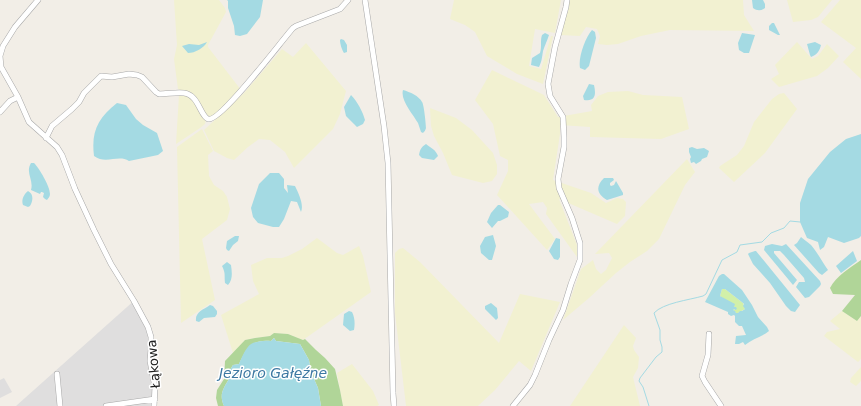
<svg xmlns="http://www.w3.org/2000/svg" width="861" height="406" font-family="'DejaVu Sans',sans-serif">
  <rect width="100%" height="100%" fill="#f2eee7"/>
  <path fill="#dfdede" d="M136,299L150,324L154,336L153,363L158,386L157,406H16Z
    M4,378L12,392L0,398V380Z"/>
  <path fill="#f2f1d1" d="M174,0H219L225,8L226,12L208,45V47L241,90L211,118L207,116L194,95L178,89L174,59L177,45Z
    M454,0H561L555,33L535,29L529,66L541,69L551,36H553L543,84L517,74L487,56L475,32L465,25L450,19Z
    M570,0H743L744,15L754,31L670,30L641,36L618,44L607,45L598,44L600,36L597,29L586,27L580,36L560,35Z
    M787,0H832L818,17L811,20L793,22Z
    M840,0H861V79L843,62L856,48L821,22Z
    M797,42L812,59L818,56L827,44L839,56L828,68L817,76L779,87L771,79L779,74L775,65Z
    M306,43L346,91L340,114L333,129L294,168L285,152L270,140L259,139L248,147L234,160L227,158L214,151L204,130L244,93L282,49L293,57Z
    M492,70L544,95L558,117L592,111L591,105L598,96L608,92L628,91L643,95L682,97L689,129L661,139L590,137V127L560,125V134L553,180L591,193L606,203L617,198L623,199L626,202L625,216L617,224L559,199L577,245V257L546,214L547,208L543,202L529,204L555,239L547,250L497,195L508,171V160L500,156L493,124L475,100Z
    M784,93L797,109L765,153L734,182L719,168L720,166L737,155L744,146L754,122L772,99L779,94Z
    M184,94L192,98L206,120L205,124L200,128L176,144L179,95Z
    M430,108L456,118L472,130L493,153L497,165V174L492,181L483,183L452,175L443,153L434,136L431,126Z
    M202,129L213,151L208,155L209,176L214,185L223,191L227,197L230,209L227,220L202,239L215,300L181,323L177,147Z
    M687,159L695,172L685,185L659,239L647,251L630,262L616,273L589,298L563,320L581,269L593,260L596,269L601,274L606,270L612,258L609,253L595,254Z
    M317,238L337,253L343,255L359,246L363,256L371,292L303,340L288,334L274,333L270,336L254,338L245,340L233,353L221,315L259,294L253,281L251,265L267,258H282L288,256L302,249Z
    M403,248L420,262L499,343L520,294L560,302L531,371L519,361L495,390L478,406H406L395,313V253L399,249Z
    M842,311L857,321L861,316V359L858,362L824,336L827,332L840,329L830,321Z
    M624,325L636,338L633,346L634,350L639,357L638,368L633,377L640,406H570Z
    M352,364L373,391L379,405L377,406H343L337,373Z
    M861,367V381L856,386L850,382L851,378Z"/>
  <path fill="#d2f0a9" d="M722,289H725L743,303L745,309L738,313H736L733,310V309L735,310L734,307V306L720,296Z"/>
  <path fill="#b0d598" d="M861,260V316L857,321L842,311L855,295L833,294L830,288C836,276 850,268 861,260Z
    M274,333L288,334L303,340L305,339L316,350L325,358L335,369L340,390L343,406H321L318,388L311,372L309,360L300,344L276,341L274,338L271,341C251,339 247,348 239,364L233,365C230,370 227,373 229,379C223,389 219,395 224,406H218L216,398L217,390L224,379L225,361L245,340L255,338L270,336Z"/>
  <path fill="#a4dae3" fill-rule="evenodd" d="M227,0H263L260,17L247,34L240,36L235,35L234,26L228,8V1Z
    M752,0H763L765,4V8C761,11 757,11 753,8Z
    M772,23H774L780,35H778L769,30V26Z
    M592,30L595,32L596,38L589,66L585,70L580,68C578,58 585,38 592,30Z
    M545,33L549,35C547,41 545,45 543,51C542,57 542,61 539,67L531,65L532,58L540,53C542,46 540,41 542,35Z
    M742,33L755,35L749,53H744L739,50L738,43Z
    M341,39L344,40L347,45V52L344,53C342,50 340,44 340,40Z
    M207,42C204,48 195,53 188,53L182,46L189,44L199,45Z
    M815,42L821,45C820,50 817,55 811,57L810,55L807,44Z
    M589,84L594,85C596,94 596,102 584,100L583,96Z
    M403,90C410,92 419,96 422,102C424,104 426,125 426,128C425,131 425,131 423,133L421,132C420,129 419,126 418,123C413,114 400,100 403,90Z
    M351,95C357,101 363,112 365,120L363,124L357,127L346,116L344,107Z
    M117,103L126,105L136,119L143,125L157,133L163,151L158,155L129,161C118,154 106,165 94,156C91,131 98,118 117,103Z
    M861,134V236L859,238L844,243L828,237L824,247L820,250L818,242L807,238L800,222V203L808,179L830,152L846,139Z
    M426,144C431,148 436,150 438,156L434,160L422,158L419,155C420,150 421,147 426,144Z
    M692,147L697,149L704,148L709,151L707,157L702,159L701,161L696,164L694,162L691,163L690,159L691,157L689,152V148Z
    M31,163H34C39,168 50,186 50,194C50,197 48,198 47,200L45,199L43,197L44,193L42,192H41L40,194L31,190C34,180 25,173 31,163Z
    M270,173H279L284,179V188L288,193L287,185L295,186C299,194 304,205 301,212L297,202L291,201L284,219L279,227H273L258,223L253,217L251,208L259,184Z
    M604,178H613L614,180L610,183V185L611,186L614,185L616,181L623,193V195L607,200C597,194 595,187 604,178Z
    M28,191C34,194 33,201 30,206L28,207L23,205C21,200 24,194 28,191Z
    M498,205H500L509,212L508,217L500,221H498L492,228L487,222L491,213Z
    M493,235L496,246L492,260H489L481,253L480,246L485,237Z
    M235,236H239L238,241L233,245L229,251L227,250L226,248L227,241Z
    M801,237C804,240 808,242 811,245C818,253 822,262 828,270L822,275L819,273L794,245L797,243Z
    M556,238L560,239V257L558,260L554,259L549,251Z
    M772,244L782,246L786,244L820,281L821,284L820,286L809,297L805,298L796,287L799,282H805L804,278L784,255L780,251H774V253L797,280L793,285L764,250L765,246Z
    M755,251H756L800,305L795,312L791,311L786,306L770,283L753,264L748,254L749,253Z
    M853,251L857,261L841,273L836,266Z
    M227,262L231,265C232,272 233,280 228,285L225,283C224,275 226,274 222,266Z
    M722,274H724L742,290L752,305L758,317L767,327L769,331C762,337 752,339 745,345L743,342L739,344H735L736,336L746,335L742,326H739L735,322V316L734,315L731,316L728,314V312L705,302L719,276ZM722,289H725L743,303L744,304L743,306L745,309L742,311H740L738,313H736L735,311L733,310L734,309L735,310L737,309L736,307H734L735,304L720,296Z
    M491,303L497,308L498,318L496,320L485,309V306Z
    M210,305L213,306L217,311V314L215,317L204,318L199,322L196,321C195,312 203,310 210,305Z
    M349,311L352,312C355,318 355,324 354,330L350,331L343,325L344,314Z
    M274,338L276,341L300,344L309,360L311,372L318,388L321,406H224C219,395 223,389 229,379C227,373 230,370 233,365L239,364C241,359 246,347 251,344C257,341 265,340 271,341Z"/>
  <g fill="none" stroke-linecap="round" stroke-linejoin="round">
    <path stroke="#a4dae3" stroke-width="1" d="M649,406L643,387L639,381L640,378L656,357L662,352V347L660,340V330L654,313C663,303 689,300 703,296L706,294L722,260L737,252L740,245L762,242L771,233L784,228L790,221L800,222"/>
    <g stroke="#a8a8a8" stroke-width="6">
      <path id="minor" d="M38,0L15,27L3,46L0,56L1,67L18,97L29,122L57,147L62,155L75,189L94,230L111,264L134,301L148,327L151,337V349L150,361L155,387L154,406
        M365,0L384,126L388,163L393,393L394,406
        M0,112L10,101L18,97
        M46,138L52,126L72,109L79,102L84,93L101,76L112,77L129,74L137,75L142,77L156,92L159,94C167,94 177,92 184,93C199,95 200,116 208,119C220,123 282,40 293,28L296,26L340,9L348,0
        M709,334L708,355L702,376L705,382L721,406
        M57,374L60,406
        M106,406L155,399
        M513,406L530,385L535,375L549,340L563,310L571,284L580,260V243L572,218L559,188L558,179L564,147V137L563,117L550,96L548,84L555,47L566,7L567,0"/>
    </g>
    <use href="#minor" stroke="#fff" stroke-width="5"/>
  </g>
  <g text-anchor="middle" stroke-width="3" stroke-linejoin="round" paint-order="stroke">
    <g font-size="13" fill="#212121" stroke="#fff">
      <text transform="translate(153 364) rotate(-95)" y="5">Łąkowa</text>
    </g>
    <g font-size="14" font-style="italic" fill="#3c78a2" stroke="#fff">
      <text x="273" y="378">Jezioro Gałęźne</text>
    </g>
  </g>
</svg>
